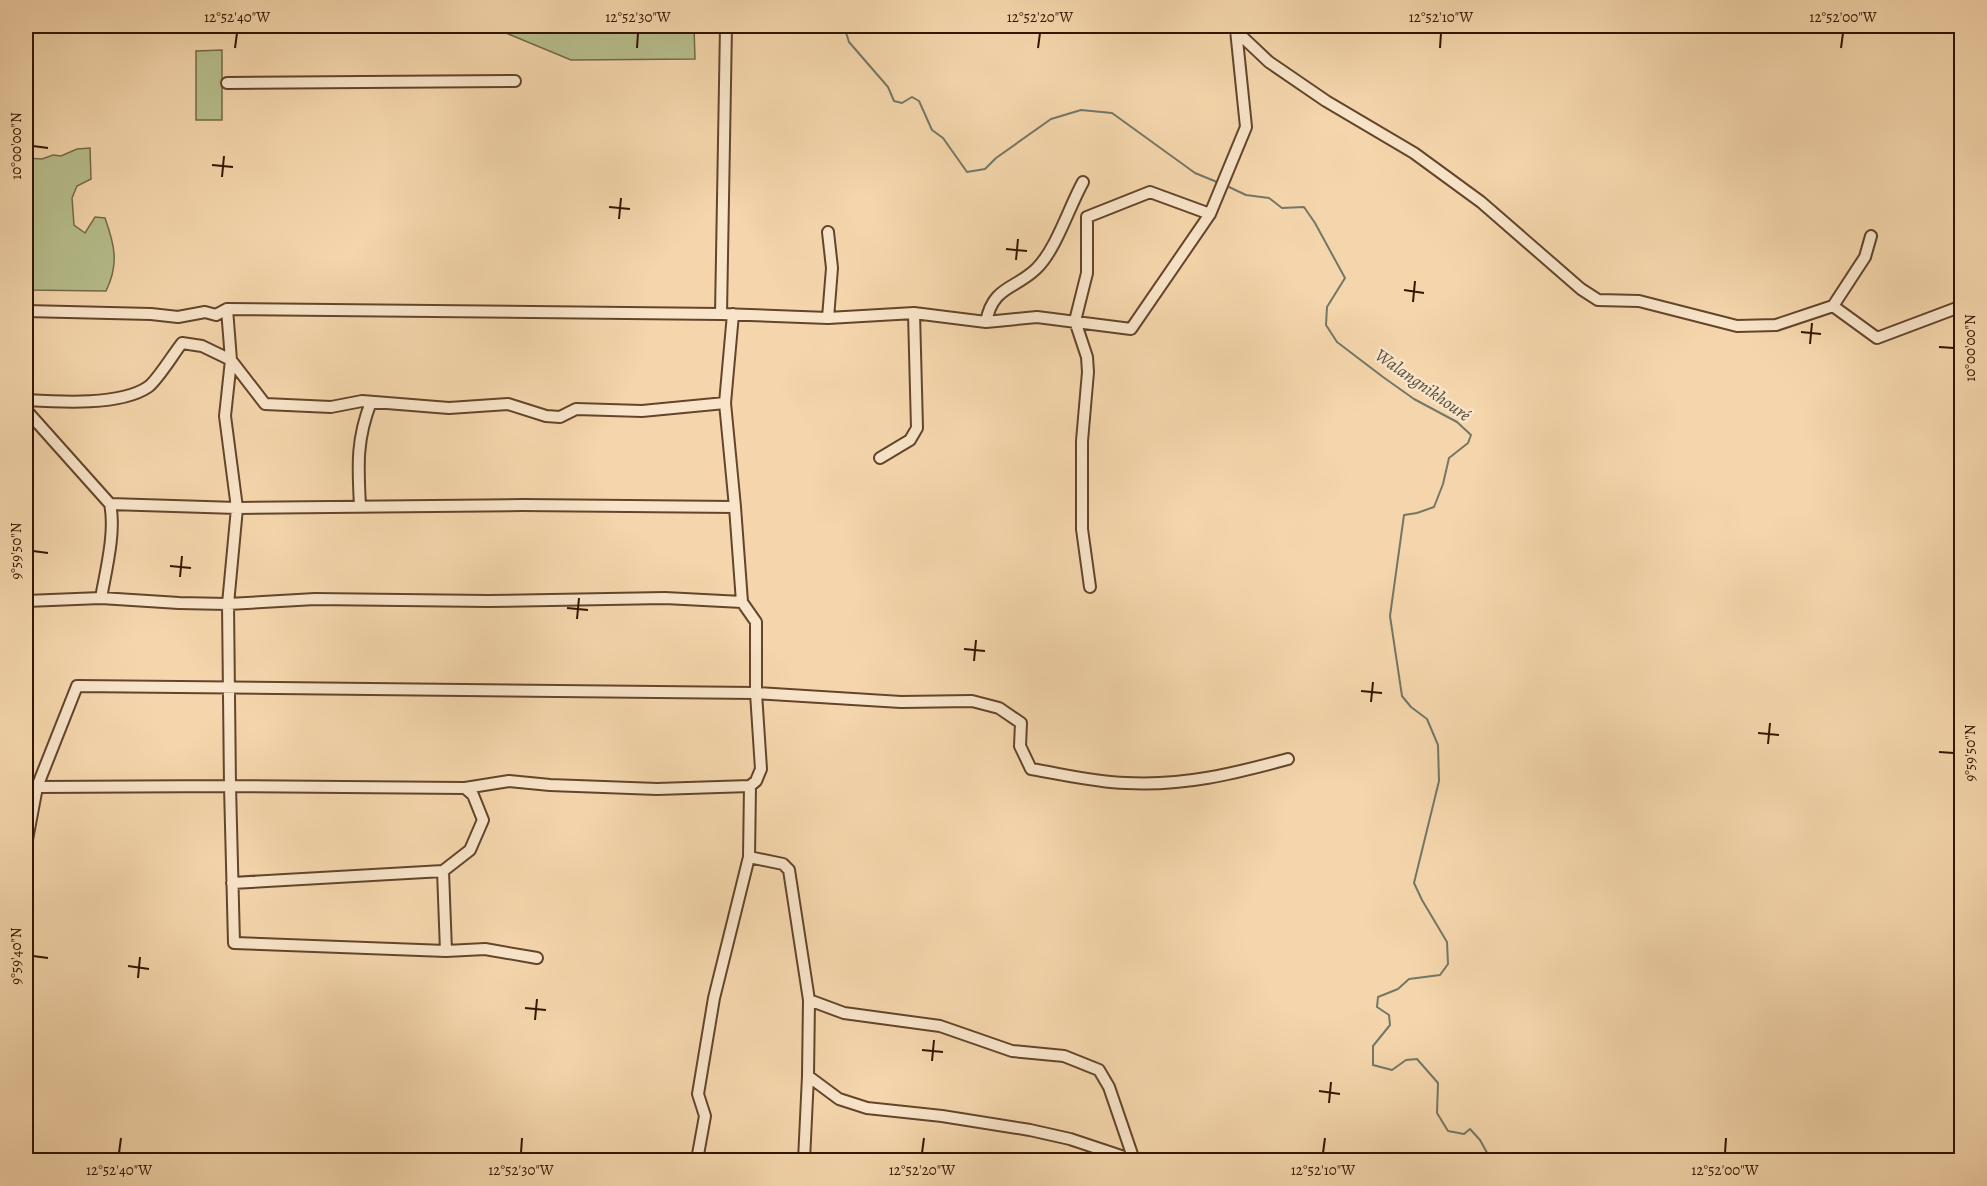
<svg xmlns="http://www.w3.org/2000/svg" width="1987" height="1186" font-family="Alegreya,serif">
  <rect width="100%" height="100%" fill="#f5d6ac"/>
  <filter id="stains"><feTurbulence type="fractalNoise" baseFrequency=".00333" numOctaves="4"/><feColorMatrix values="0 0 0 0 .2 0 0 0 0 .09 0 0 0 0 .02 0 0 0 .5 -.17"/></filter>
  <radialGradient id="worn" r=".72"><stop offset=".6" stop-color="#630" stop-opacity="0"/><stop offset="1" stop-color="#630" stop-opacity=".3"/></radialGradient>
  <path fill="#b7be8d" stroke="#746a46" stroke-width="1.5" d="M489,26H694L695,59L571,60Z
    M222,50V120H196V51Z
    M90,148L91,179L77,186L72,198L74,225L85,233L95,217L105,218C115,246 119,264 106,291L26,290V158L42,159L53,155L61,156L77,149Z"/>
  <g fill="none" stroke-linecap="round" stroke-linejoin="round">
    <path stroke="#727767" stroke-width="2" d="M844,26L849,42L888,87L894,101L902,103L912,97L919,101L932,130L943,138L967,172L985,169L996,158L1051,119L1081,110L1112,113L1195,173L1217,182
      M1229,187L1246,195L1269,198L1282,208L1304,207L1315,223L1345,278L1327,307L1326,325L1337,342L1383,377L1414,399L1457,422L1471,435L1468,443L1449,458L1443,484L1434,507L1417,513L1404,515L1390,616L1402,696L1411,707L1427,719L1438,745L1439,781L1414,883L1422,900L1447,942L1448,964L1440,975L1409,979L1398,989L1378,997L1377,1007L1389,1015L1390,1025L1373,1046V1065L1392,1070L1406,1060L1417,1059L1438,1083L1437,1113L1448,1131L1464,1134L1470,1129L1480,1140L1491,1160"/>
    <g stroke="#63452b" stroke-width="14">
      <path id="minor" d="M1233,28L1269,62L1326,101L1414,153L1481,202L1581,289L1598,300L1639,301L1737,326L1776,325L1833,306L1877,338L1962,306
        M227,83L515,81
        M828,232L832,268L828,318
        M1833,306L1865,257L1871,236
        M227,309L721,314L828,318L914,313L986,322L1037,317L1131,329L1210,214L1246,127L1236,30
        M26,311L151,314L178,317L205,312L216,315L227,309L231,360L225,416L237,508L110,504
        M721,314L726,26
        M733,314L725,403L735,507L742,602
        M986,322C993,286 1014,290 1036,269C1056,250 1069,207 1083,182
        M26,400C59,402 120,406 148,387C157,381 174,353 182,343L202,346L231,360L265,404L331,407L362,401L449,408L508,404L546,416L560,417L576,409L642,411L725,403
        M26,410L110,504C116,531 106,570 101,598
        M880,458L910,440L917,428L914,313
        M360,506C358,467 356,440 371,402
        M735,507L522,505L237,508L228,604L230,786L465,788L509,781L550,785L657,789L750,786
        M1090,587L1082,529V441L1088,372L1087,357L1075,321L1087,273V217L1150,192L1210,214
        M26,601L101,598L179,603L228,604L315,599L488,601L665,598L742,602L756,622V693L761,769L756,781L750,786L749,857L783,864L789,870L809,1000L808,1076L804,1160
        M26,787H37L77,686L756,693L901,702L972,701L999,708L1021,723L1020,746L1031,769C1062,774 1094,782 1126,783C1185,786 1232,774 1288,759
        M26,845L37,787L230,786L234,943L446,951L443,871L470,850L483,820L473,795L465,788
        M232,883L443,871
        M446,951L485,949L537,958
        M809,1000L844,1013L940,1026L1012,1051L1064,1056L1099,1070L1109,1087L1134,1160
        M808,1076L839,1099L867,1108L942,1116L1030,1130L1070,1139L1133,1160
        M697,1160L705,1116L698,1094L714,998L749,857"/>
    </g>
    <use href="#minor" stroke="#f8e4c9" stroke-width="10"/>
  </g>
  <path fill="none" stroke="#321500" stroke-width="2" d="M235,48L237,33M637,48L638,33M1038,48L1040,33M1440,48L1441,33M1841,48L1843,33M33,146L48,148M212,165L233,167M222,177L224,156M609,207L630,209M619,219L621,198M1006,249L1027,251M1016,260L1018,239M1404,290L1424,293M1413,302L1415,281M1801,332L1821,334M1810,344L1812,323M1939,347L1954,348M33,551L48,553M170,566L191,568M180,577L182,556M567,608L588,610M577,619L579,598M964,649L985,651M974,661L976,640M1361,691L1382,693M1371,702L1373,682M1758,733L1779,735M1768,744L1770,723M1939,752L1954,753M33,956L48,958M128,966L149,969M138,978L140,957M525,1008L546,1010M535,1020L537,999M922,1050L943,1052M932,1061L934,1040M1319,1091L1340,1094M1329,1103L1331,1082M119,1153L121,1138M521,1153L522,1138M922,1153L924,1138M1323,1153L1325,1138M1725,1153L1726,1138"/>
  <g text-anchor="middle" stroke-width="5" stroke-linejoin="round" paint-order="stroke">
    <g font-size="18" font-style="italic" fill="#574e3c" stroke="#f8e4c9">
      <text transform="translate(1423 385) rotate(35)" y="6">Walangnikhouré</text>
    </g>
  </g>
  <rect width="1987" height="1186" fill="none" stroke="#f5d6ac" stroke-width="66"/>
  <rect x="33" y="33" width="1921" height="1120" fill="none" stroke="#321500" stroke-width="2"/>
  <g font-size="15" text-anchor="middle" fill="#321500">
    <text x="237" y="22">12°52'40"W</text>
    <text x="638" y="22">12°52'30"W</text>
    <text x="1040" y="22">12°52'20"W</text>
    <text x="1441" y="22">12°52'10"W</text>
    <text x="1843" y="22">12°52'00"W</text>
    <text transform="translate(16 146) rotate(-90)" y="5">10°00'00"N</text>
    <text transform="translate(1970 348) rotate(-90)" y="5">10°00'00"N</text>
    <text transform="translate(16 551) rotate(-90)" y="5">9°59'50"N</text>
    <text transform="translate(1970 753) rotate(-90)" y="5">9°59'50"N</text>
    <text transform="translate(16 956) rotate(-90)" y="5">9°59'40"N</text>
    <text x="119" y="1175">12°52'40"W</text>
    <text x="521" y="1175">12°52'30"W</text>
    <text x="922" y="1175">12°52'20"W</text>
    <text x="1323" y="1175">12°52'10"W</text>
    <text x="1725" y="1175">12°52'00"W</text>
  </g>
  <rect width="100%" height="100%" filter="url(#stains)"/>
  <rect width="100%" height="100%" fill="url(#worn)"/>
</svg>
